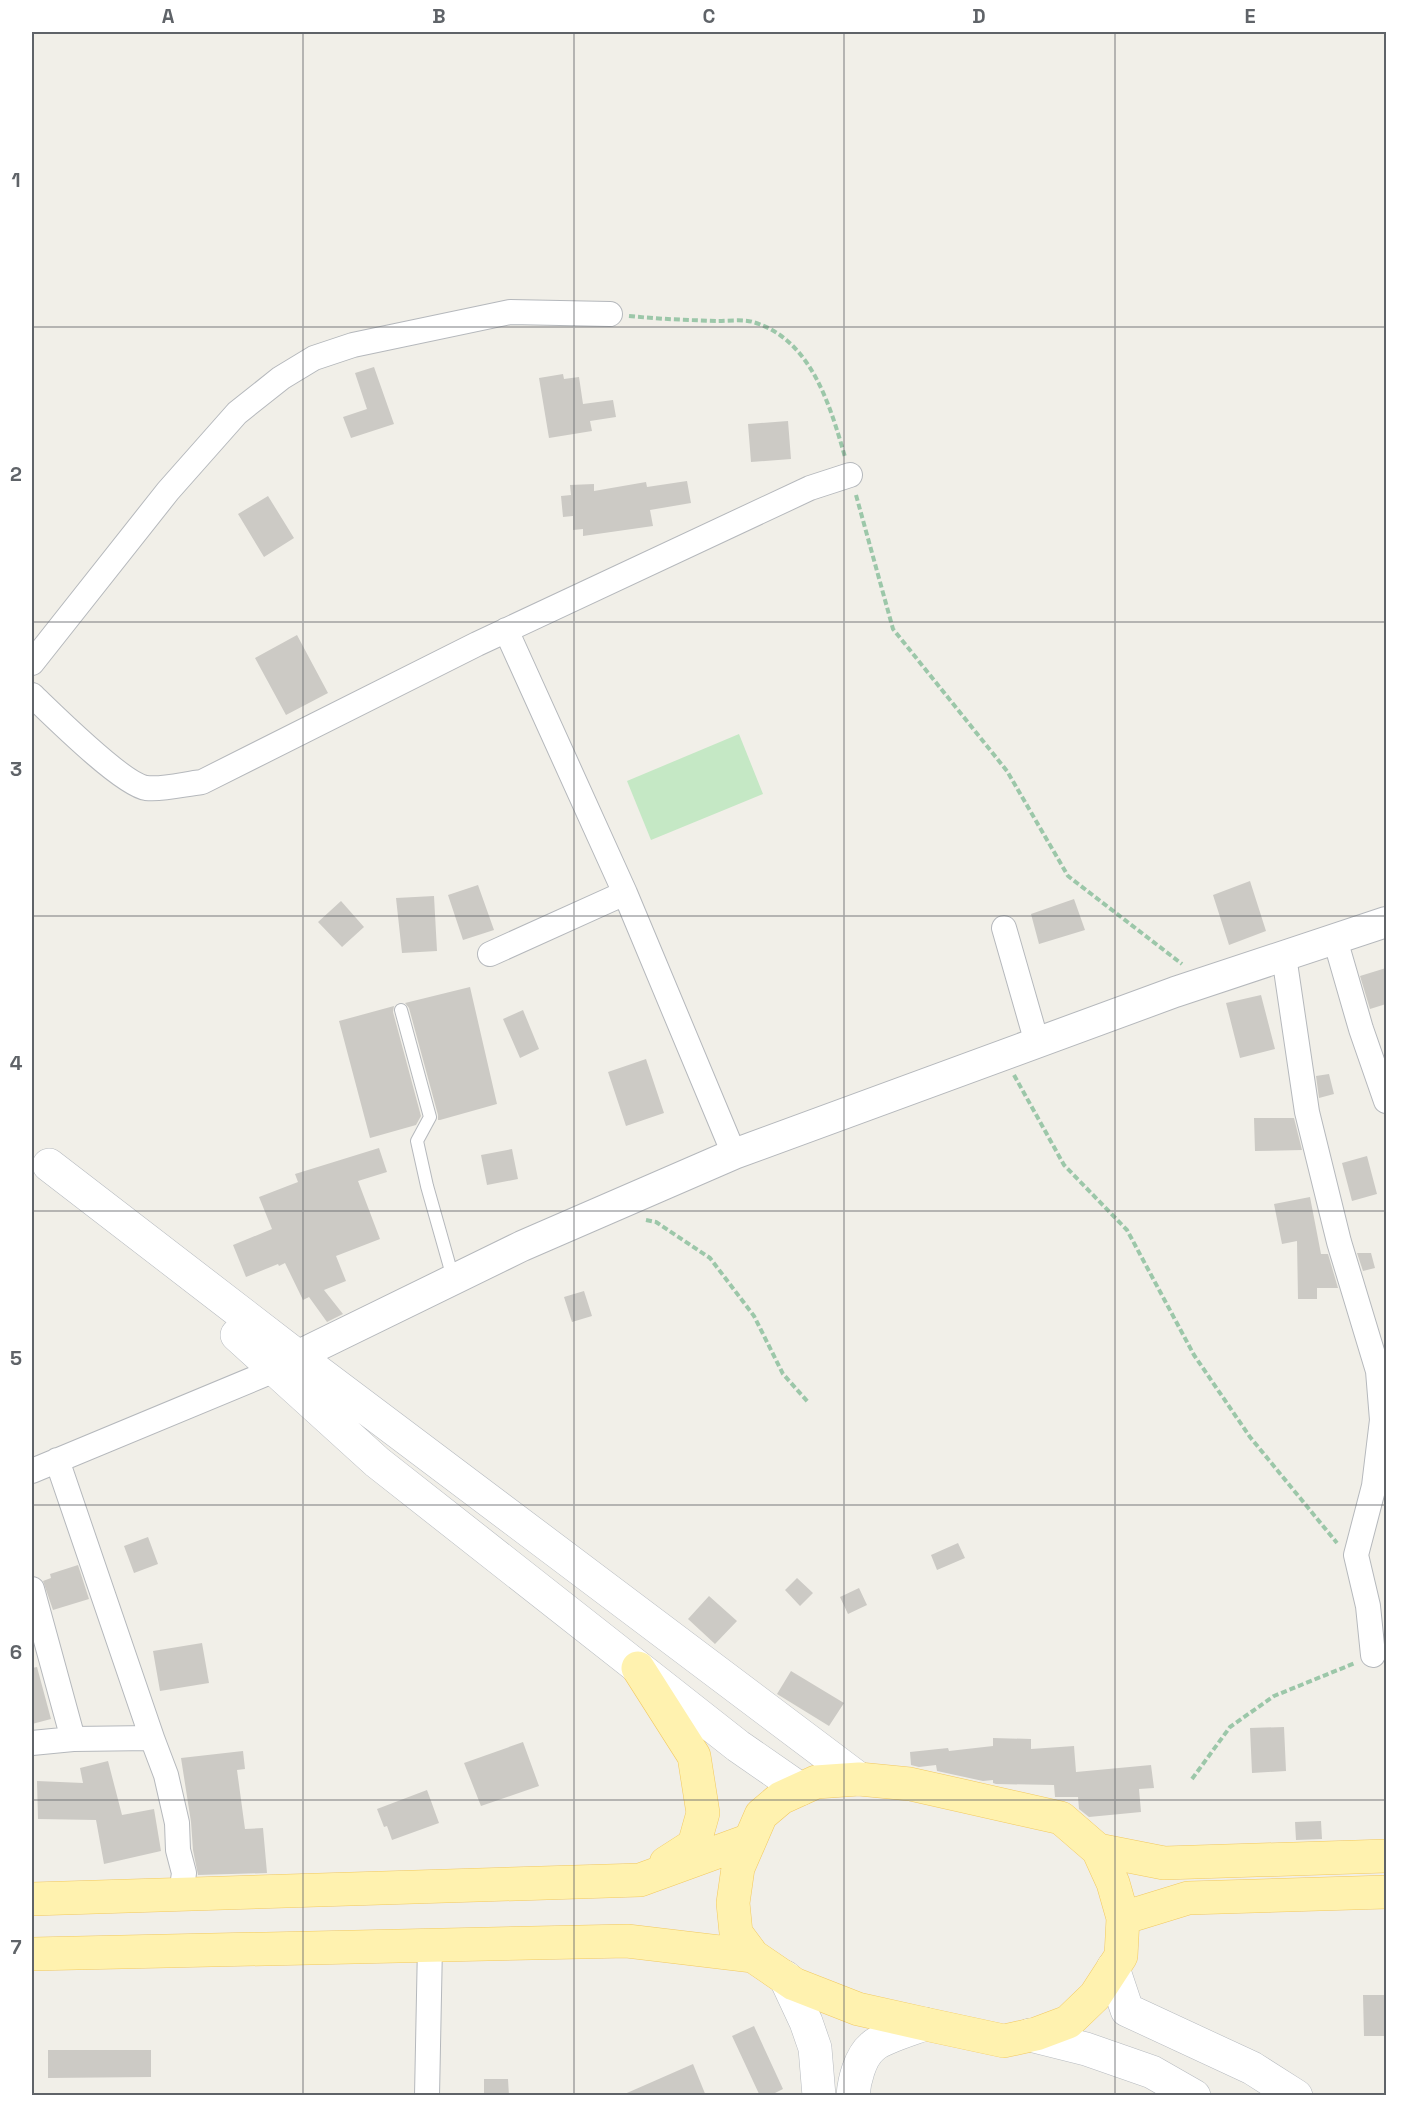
<svg xmlns="http://www.w3.org/2000/svg" width="1418" height="2127" font-family="'Space Grotesk',sans-serif">
  <rect width="100%" height="100%" fill="#f1efe8"/>
  <path fill="#c5e8c5" d="M739,734L763,794L651,840L627,781Z"/>
  <path fill="#cccac5" d="M374,367L394,424L351,438L343,417L367,409L355,373Z
    M563,374L564,379L579,377L583,404L613,400L616,417L590,421L592,431L549,438L539,378Z
    M788,421L791,459L751,462L748,424Z
    M687,481L691,503L650,510L653,526L583,536V529L573,530V516L563,517L561,496L571,495L570,485L594,484V491L646,482L647,487Z
    M268,496L294,538L264,557L238,514Z
    M297,635L328,693L286,715L255,658Z
    M1250,881L1266,931L1229,945L1213,895Z
    M478,885L494,930L463,940L448,895Z
    M434,896L437,951L402,953L396,898Z
    M1074,899L1085,930L1039,944L1031,914Z
    M341,901L364,927L342,947L318,922Z
    M1386,968V1004L1370,1009L1360,976Z
    M470,987L497,1104L440,1120H438V1115L409,1008L405,1003Z
    M1261,995L1275,1049L1240,1058L1226,1003Z
    M394,1006L393,1012L421,1116L416,1125L370,1138L339,1021Z
    M523,1010L539,1049L520,1058L503,1019Z
    M646,1059L664,1113L626,1126L608,1072Z
    M1329,1074L1334,1094L1319,1098L1316,1076Z
    M1254,1118H1294L1302,1150L1255,1151Z
    M379,1148L387,1172L358,1181L380,1239L336,1256L346,1281L324,1290L343,1314L327,1322L309,1297L303,1300L285,1263L279,1266L278,1264L246,1277L233,1245L272,1229L259,1197L298,1182L295,1174Z
    M512,1149L518,1179L487,1185L481,1155Z
    M1367,1156L1377,1194L1352,1201L1342,1163Z
    M1310,1197L1321,1254H1328L1338,1288H1317V1299H1298L1297,1241L1282,1244L1274,1204Z
    M1357,1253H1371L1375,1268L1363,1271Z
    M584,1291L592,1316L572,1322L564,1297Z
    M148,1537L158,1564L134,1573L124,1546Z
    M958,1543L965,1558L937,1570L931,1555Z
    M78,1565L89,1599L53,1610L43,1581L51,1578L50,1574Z
    M797,1578L813,1593L800,1606L785,1590Z
    M859,1588L867,1605L848,1614L840,1597Z
    M709,1596L737,1621L715,1644L688,1619Z
    M202,1643L209,1683L160,1691L153,1651Z
    M37,1667L51,1719L32,1724V1668Z
    M791,1671L844,1703L829,1726L777,1694Z
    M1284,1727L1286,1771L1252,1773L1250,1728Z
    M993,1738L1031,1739V1749L1074,1746L1076,1772L1151,1765L1154,1788L1139,1789L1141,1812L1089,1817L1079,1809L1078,1797H1055L1054,1785L996,1784L993,1783V1780L983,1781L937,1771L936,1765L919,1767L911,1765L910,1752L948,1748L949,1751L993,1746Z
    M523,1742L539,1786L481,1806L464,1763Z
    M243,1751L245,1769L237,1770L245,1829L263,1828L267,1873L198,1875L193,1850L191,1822L181,1758Z
    M108,1761L122,1815L154,1809L161,1851L104,1864L96,1820L38,1819L37,1781L83,1783L80,1768Z
    M427,1790L439,1823L392,1840L387,1826L384,1827L377,1809Z
    M1321,1821L1322,1839L1296,1840L1295,1822Z
    M1363,1995H1386V2036H1364Z
    M754,2026L783,2089L769,2096H760L732,2036Z
    M48,2050H151V2077L48,2078Z
    M693,2064L706,2096H620Z
    M484,2079H508L509,2096H484Z"/>
  <g fill="none" stroke-linecap="round" stroke-linejoin="round">
    <g stroke="#b5b8bc" stroke-width="14">
      <path id="service" d="M401,1010L430,1117L417,1141L427,1186L453,1278"/>
    </g>
    <g stroke="#b5b8bc" stroke-width="26">
      <path id="minor" d="M506,630L625,893L734,1154
        M32,663L168,491L237,413L281,378L314,358L353,345L510,312L610,314
        M32,695C53,715 122,784 146,788C164,790 184,784 202,782L477,644L810,488L850,475
        M1004,928L1037,1043
        M1335,939L1361,1029L1386,1101
        M490,954L625,893
        M1284,956L1307,1112L1339,1242L1378,1371L1382,1420L1374,1486L1356,1555L1368,1606L1373,1655
        M57,1460L152,1738
        M32,1471L275,1370
        M32,1589L73,1739
        M32,1743L73,1739L152,1738L166,1775L177,1823L178,1850L184,1873L181,1894
        M427,2096L430,1945"/>
    </g>
    <g stroke="#b5b8bc" stroke-width="32">
      <path id="tertiary" d="M297,1356L522,1246L734,1154L1175,992L1386,922"/>
    </g>
    <g stroke="#b6babf" stroke-width="34">
      <path id="secondary" d="M49,1165L297,1356L859,1779
        M237,1335L377,1462L738,1746L800,1789
        M1113,1968L1127,2010L1252,2068L1296,2096
        M785,1977L806,2022L815,2048L819,2096
        M1030,2035L1086,2049L1152,2072L1194,2096
        M853,2096C854,2081 860,2057 872,2047C881,2038 912,2029 925,2024"/>
    </g>
    <g stroke="#f2c960" stroke-width="34">
      <path id="primary" d="M638,1668L694,1756L703,1813L694,1845L666,1863
        M859,1779L910,1784L1061,1818L1098,1850L1113,1883L1123,1918L1121,1956L1095,1996L1068,2022L1036,2034L1004,2041L925,2024L858,2009L794,1984L753,1956L736,1933L733,1903L738,1868L761,1815L781,1798L816,1782Z
        M1098,1850L1164,1863L1386,1856
        M32,1899L640,1880L750,1840
        M1123,1918L1188,1898L1386,1892
        M32,1954L627,1941L753,1956"/>
    </g>
    <path stroke="#9cc7a9" stroke-width="4" stroke-dasharray="6 3" stroke-linecap="butt" d="M629,316C658,319 687,320 716,321C728,321 743,319 753,322C811,339 830,405 845,457
      M856,495L893,629L1007,771L1068,876L1182,964
      M1014,1075L1064,1165L1127,1230L1194,1355L1250,1437L1337,1543
      M646,1220L656,1222L710,1258L754,1316L783,1374L808,1402
      M1192,1779L1230,1727L1274,1696L1355,1663"/>
    <use href="#service" stroke="#fff" stroke-width="12"/>
    <use href="#minor" stroke="#fff" stroke-width="24"/>
    <use href="#tertiary" stroke="#fff" stroke-width="30"/>
    <use href="#secondary" stroke="#fff" stroke-width="33"/>
    <use href="#primary" stroke="#fff2af" stroke-width="33"/>
  </g>
  <path fill="none" stroke="#5f6368" stroke-width="1.5" stroke-opacity="0.55" d="M303,32V2096M574,32V2096M844,32V2096M1115,32V2096M32,327H1386M32,622H1386M32,916H1386M32,1211H1386M32,1505H1386M32,1800H1386"/>
  <rect width="1418" height="2127" fill="none" stroke="#ffffff" stroke-width="66"/>
  <rect x="33" y="33" width="1352" height="2061" fill="none" stroke="#5f6368" stroke-width="2"/>
  <g font-size="20" text-anchor="middle" font-weight="bold" fill="#5f6368">
    <text x="168" y="23">A</text>
    <text x="439" y="23">B</text>
    <text x="709" y="23">C</text>
    <text x="979" y="23">D</text>
    <text x="1250" y="23">E</text>
    <text x="16" y="187">1</text>
    <text x="16" y="481">2</text>
    <text x="16" y="776">3</text>
    <text x="16" y="1070">4</text>
    <text x="16" y="1365">5</text>
    <text x="16" y="1659">6</text>
    <text x="16" y="1954">7</text>
  </g>
</svg>
